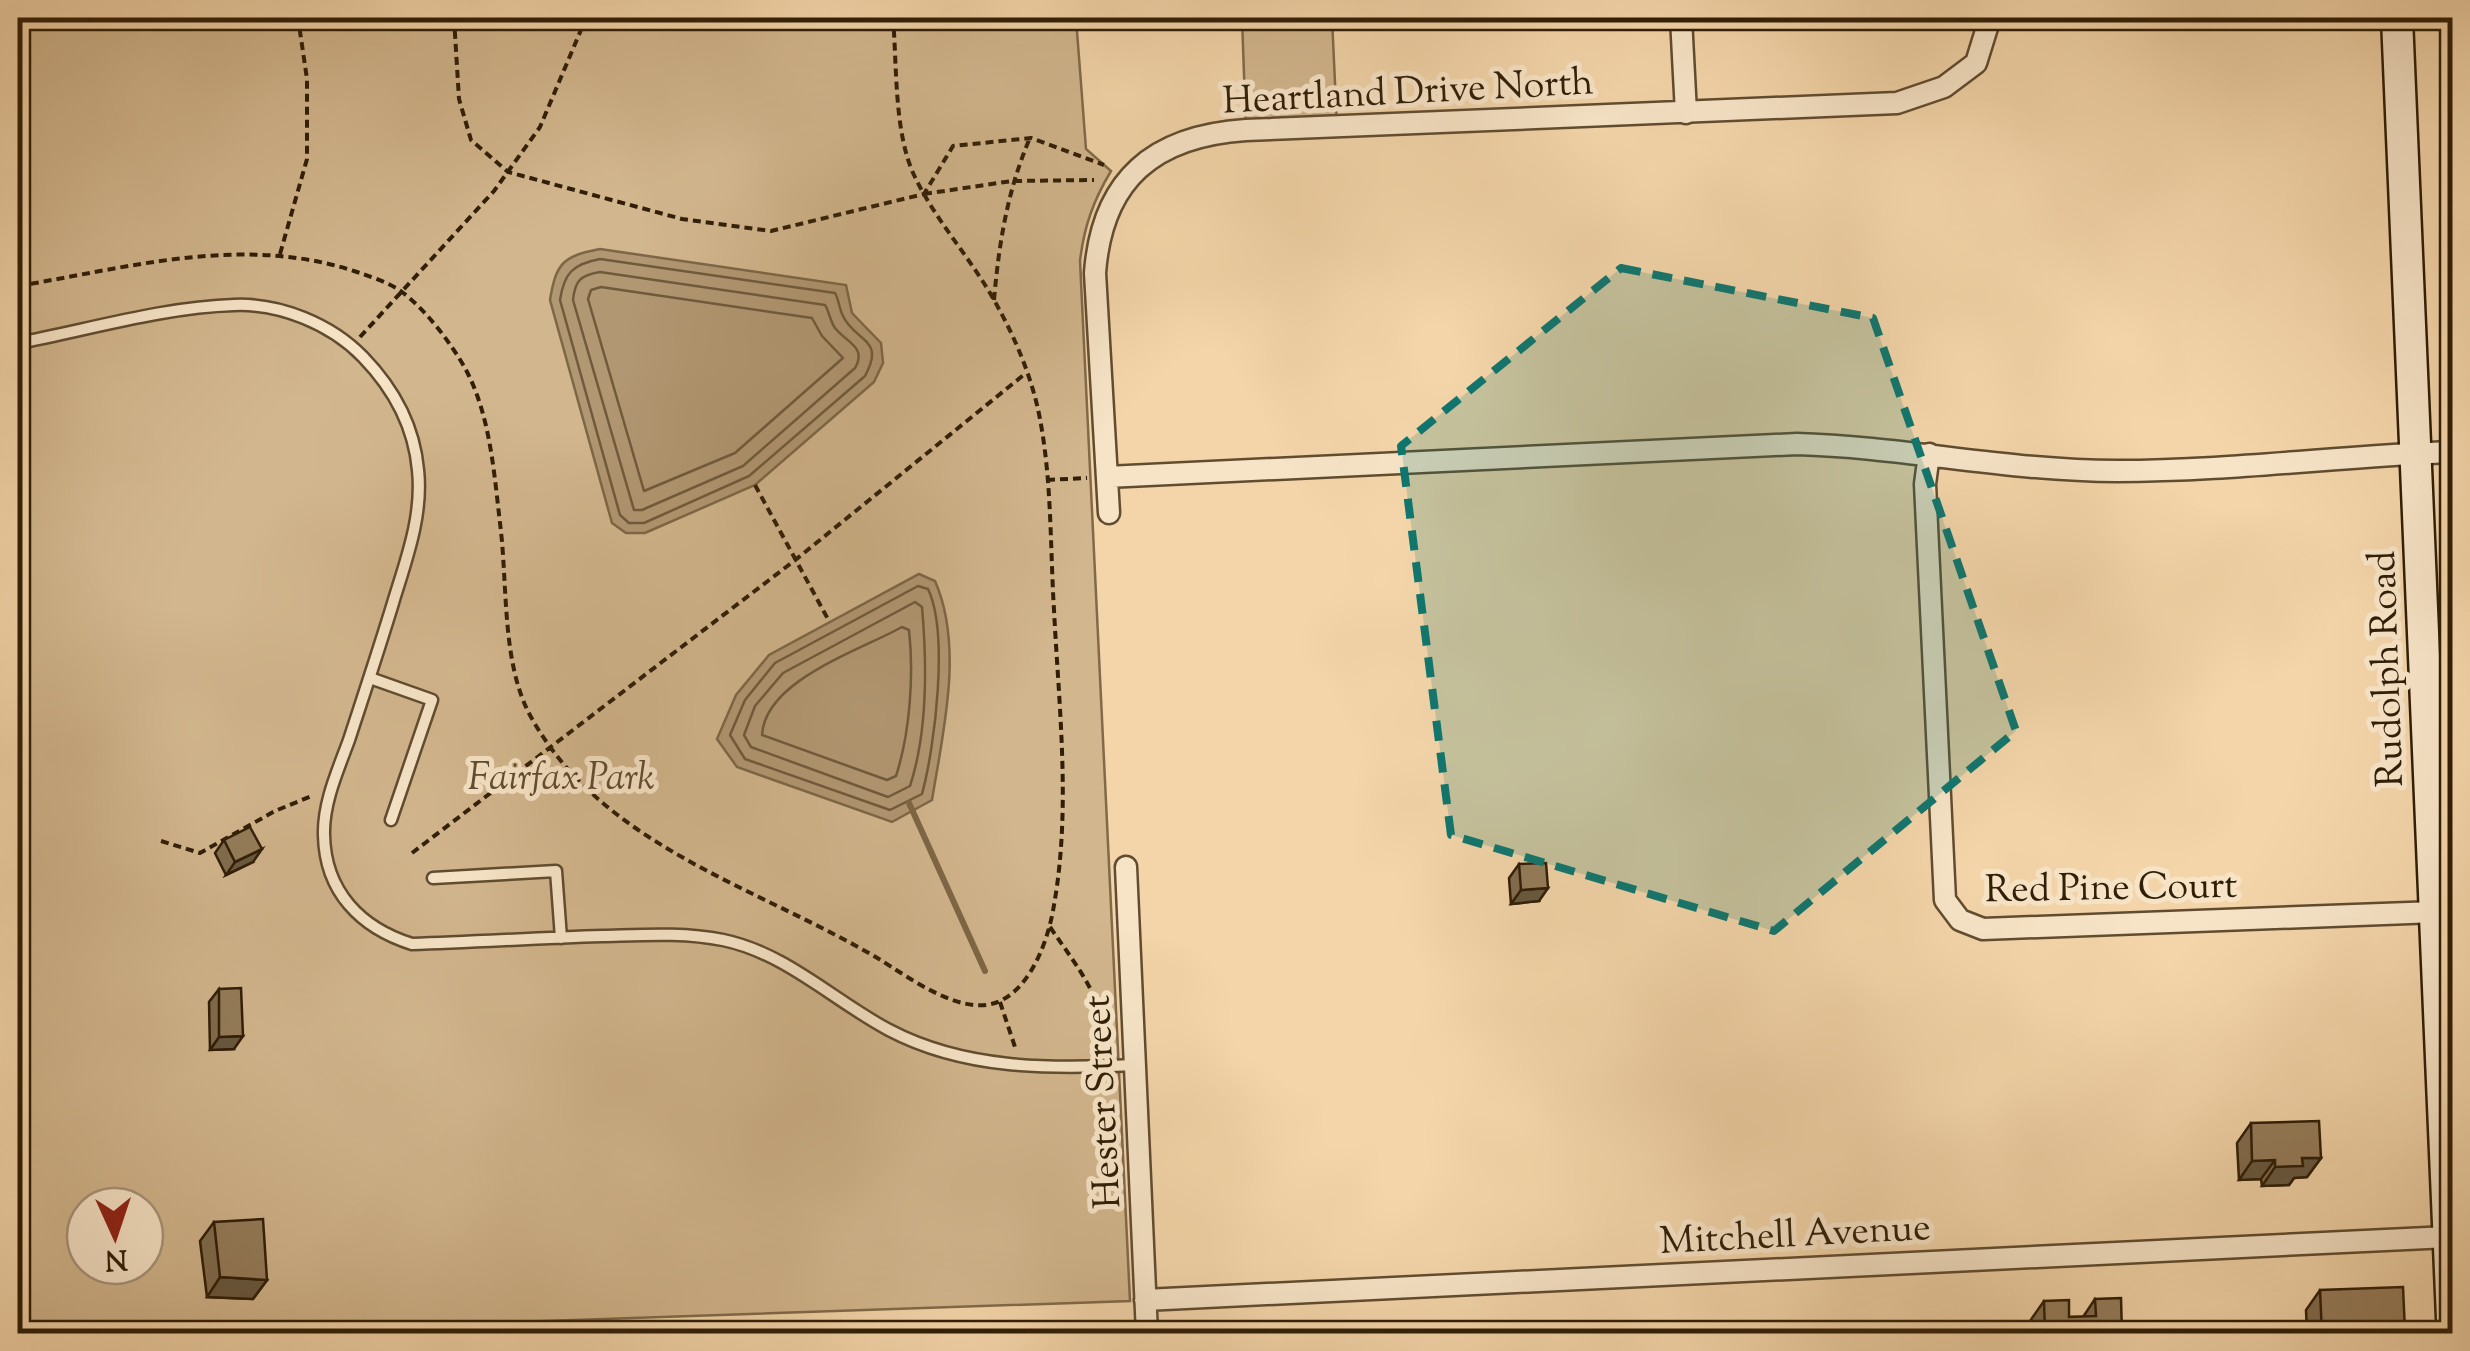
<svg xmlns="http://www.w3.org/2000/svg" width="2470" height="1351" font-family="'Sorts Mill Goudy',serif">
  <rect width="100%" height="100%" fill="#f3d5a9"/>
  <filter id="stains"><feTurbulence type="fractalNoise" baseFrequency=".002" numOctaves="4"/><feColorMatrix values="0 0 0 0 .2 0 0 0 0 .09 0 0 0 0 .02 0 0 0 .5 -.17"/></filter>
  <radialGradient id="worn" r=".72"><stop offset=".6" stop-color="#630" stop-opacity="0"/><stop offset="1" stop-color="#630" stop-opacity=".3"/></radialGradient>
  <path fill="#d2b68d" stroke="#816a4a" stroke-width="2.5" fill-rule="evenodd" d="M18,18H1076L1086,149L1111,171C1093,201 1084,227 1080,261L1130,1301L189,1333H18ZM85,1206H145V1266H85Z
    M1242,18H1332L1337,126L1246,130Z"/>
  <path fill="#b19772" stroke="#7d6747" stroke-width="2.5" d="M600,249L846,285L852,313L881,343L883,363L874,382L755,485L645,533H626L612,523L550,300C556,263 563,256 600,249Z
    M919,574L935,581C964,647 943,732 932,800L892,822L737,767L717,739L736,695L769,655Z"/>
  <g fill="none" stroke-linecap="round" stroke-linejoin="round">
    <path stroke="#705a3c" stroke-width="2.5" d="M600,259L835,293C839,300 839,308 843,316C855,342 886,338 865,376L749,476L644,523H629L620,515L560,300C564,273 573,264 600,259Z
      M600,272L825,305C829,311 830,321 835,328C847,343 867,347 855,368L743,466L642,510H634L573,300C575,280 581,275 600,272Z
      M601,287L812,318L822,336L843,358L735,453L644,491L588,299L591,290Z
      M918,586L928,589C949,633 935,746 922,794L890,810L745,759L730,735L745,700L775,663Z
      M915,602L922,607C927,664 928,731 910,786L888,797L751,747L744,735L755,706L783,673Z
      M902,627L909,630C914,675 910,733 896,776L887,780L762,735C765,680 861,650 902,627Z"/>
    <path stroke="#7d6747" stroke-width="6" d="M909,803L985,971"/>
    <g stroke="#614c30" stroke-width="15">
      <path id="lane" d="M18,343C87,330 164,307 234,305C280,303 331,324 363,357C394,389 414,425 418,470C423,516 406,560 393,603C379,649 364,694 349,740C338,770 323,803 324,835C325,892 361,928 412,944C475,942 538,938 602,936C642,935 683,932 723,940C786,953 834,1001 889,1030C965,1070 1051,1069 1134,1065
        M370,678L432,700L391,820
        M433,878L556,871L561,938"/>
    </g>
    <g stroke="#614c30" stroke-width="25">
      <path id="street" d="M1681,18L1686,113
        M1929,454L1925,484L1945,900L1960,920L1983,929L2436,912
        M1107,477L1797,444C1904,447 2009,471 2117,471C2229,471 2341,456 2452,452
        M1109,513L1095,273C1102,179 1154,136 1246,130L1897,103L1944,87L1976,63L1990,18
        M1126,867L1147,1334
        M1145,1300L2448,1237"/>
    </g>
    <g stroke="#301e07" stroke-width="35">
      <path id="secondary" d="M2397,18L2452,1318"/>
    </g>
    <path stroke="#301e07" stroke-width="4" stroke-dasharray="8 5" stroke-linecap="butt" d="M454,18L459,99L471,140L508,172L682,219L771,231L924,194L953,146L1031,138L1104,165
      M924,194L1012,181L1094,180
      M280,254L307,159V79L298,18
      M18,286C132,267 244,234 357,272C372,277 390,283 402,292C426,310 450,342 465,368C490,414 494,472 500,523C508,584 501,663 531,717C603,847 758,887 879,959C910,978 965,1020 1002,1000C1033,984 1049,937 1054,905C1071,809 1059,708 1054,610C1050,546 1052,478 1039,414C1031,375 1014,335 994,300C970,257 935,220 914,175C894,132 897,66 893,18
      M994,300C999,243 1007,193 1029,140
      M360,337L494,191L540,127L586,18
      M1047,480L1087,478
      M755,485L829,621
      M161,841L200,853L275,811L314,795
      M412,853L794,561L1026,373
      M1050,927C1081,972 1101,995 1110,1051
      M1000,1002L1016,1050"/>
    <use href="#lane" stroke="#f7e4c7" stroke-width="10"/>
    <use href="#street" stroke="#f7e4c7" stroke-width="20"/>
    <use href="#secondary" stroke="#f7e4c7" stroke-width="30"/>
  </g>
  <path fill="#806c4e" stroke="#301e07" stroke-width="2.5" d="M224,840L253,862L226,875L215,853Z
    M1519,864L1539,901L1511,904L1509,878Z
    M219,989L234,1049L210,1050L209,1002Z
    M2251,1123L2321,1158L2307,1177L2294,1178L2289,1185L2262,1186L2261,1179L2239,1180L2237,1143Z
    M214,1222L267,1280L253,1299L207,1297L200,1241Z
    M2320,1290L2404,1334H2307L2306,1310Z
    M2095,1299L2122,1334H2031L2030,1321L2044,1301L2069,1317H2083Z"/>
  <path fill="#685840" stroke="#301e07" stroke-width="2.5" d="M262,849L253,862L226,875L235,862Z
    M1548,888L1539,901L1511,904L1521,890Z
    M243,1036L234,1049L210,1050L219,1037Z
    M2302,1158H2321L2307,1177L2294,1178L2289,1185L2262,1186L2275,1167Z
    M2275,1160L2261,1179L2239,1180L2252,1161Z
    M220,1277L267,1280L253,1299L207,1297Z"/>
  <path fill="#957d5b" stroke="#301e07" stroke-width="2.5" d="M250,827L262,849L235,862L224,840Z
    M1546,863L1548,888L1521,890L1519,864Z
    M241,988L243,1036L219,1037V989Z
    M2319,1121L2321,1158H2302L2303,1166L2275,1167V1160L2252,1161L2251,1123Z
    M263,1219L267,1280L220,1277L214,1222Z
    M2403,1287L2405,1332L2322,1334L2320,1290Z
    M2121,1298L2122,1334H2045L2044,1301L2069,1300V1317L2096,1316L2095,1299Z"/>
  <path fill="#0f766e" fill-opacity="0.2" stroke="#0f766e" stroke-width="8" stroke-dasharray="20 12" stroke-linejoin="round" d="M1621,268L1873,318L2016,731L1774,931L1451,835L1401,446Z"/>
  <g text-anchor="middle" stroke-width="10" stroke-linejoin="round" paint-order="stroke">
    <g font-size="38" fill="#301e07" stroke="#f7e4c7">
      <text transform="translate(1408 90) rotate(-3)" y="13">Heartland Drive North</text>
      <text transform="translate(2385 669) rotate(-92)" y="13">Rudolph Road</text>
      <text transform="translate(2111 886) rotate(-1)" y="13">Red Pine Court</text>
      <text transform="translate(1101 1102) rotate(-93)" y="13">Hester Street</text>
      <text transform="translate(1795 1233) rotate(-3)" y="13">Mitchell Avenue</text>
    </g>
    <g font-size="38" font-style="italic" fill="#614c2f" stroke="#f7e4c7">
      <text x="561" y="789">Fairfax Park</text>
    </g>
  </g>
  <rect width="2470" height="1351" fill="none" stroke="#f3d5a9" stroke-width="60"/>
  <rect x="20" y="20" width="2430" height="1311" fill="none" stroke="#301e07" stroke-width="5"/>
  <rect x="30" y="30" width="2410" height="1291" fill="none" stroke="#301e07" stroke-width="2.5"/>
  <g transform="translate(115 1236) rotate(177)"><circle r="48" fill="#f7e4c7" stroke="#a7957a" stroke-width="2.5"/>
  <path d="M0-8L18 38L0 25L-18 38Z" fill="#8f2418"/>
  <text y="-15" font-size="28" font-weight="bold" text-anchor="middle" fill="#301e07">N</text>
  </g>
  <rect width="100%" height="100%" filter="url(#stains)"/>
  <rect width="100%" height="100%" fill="url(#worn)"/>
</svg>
